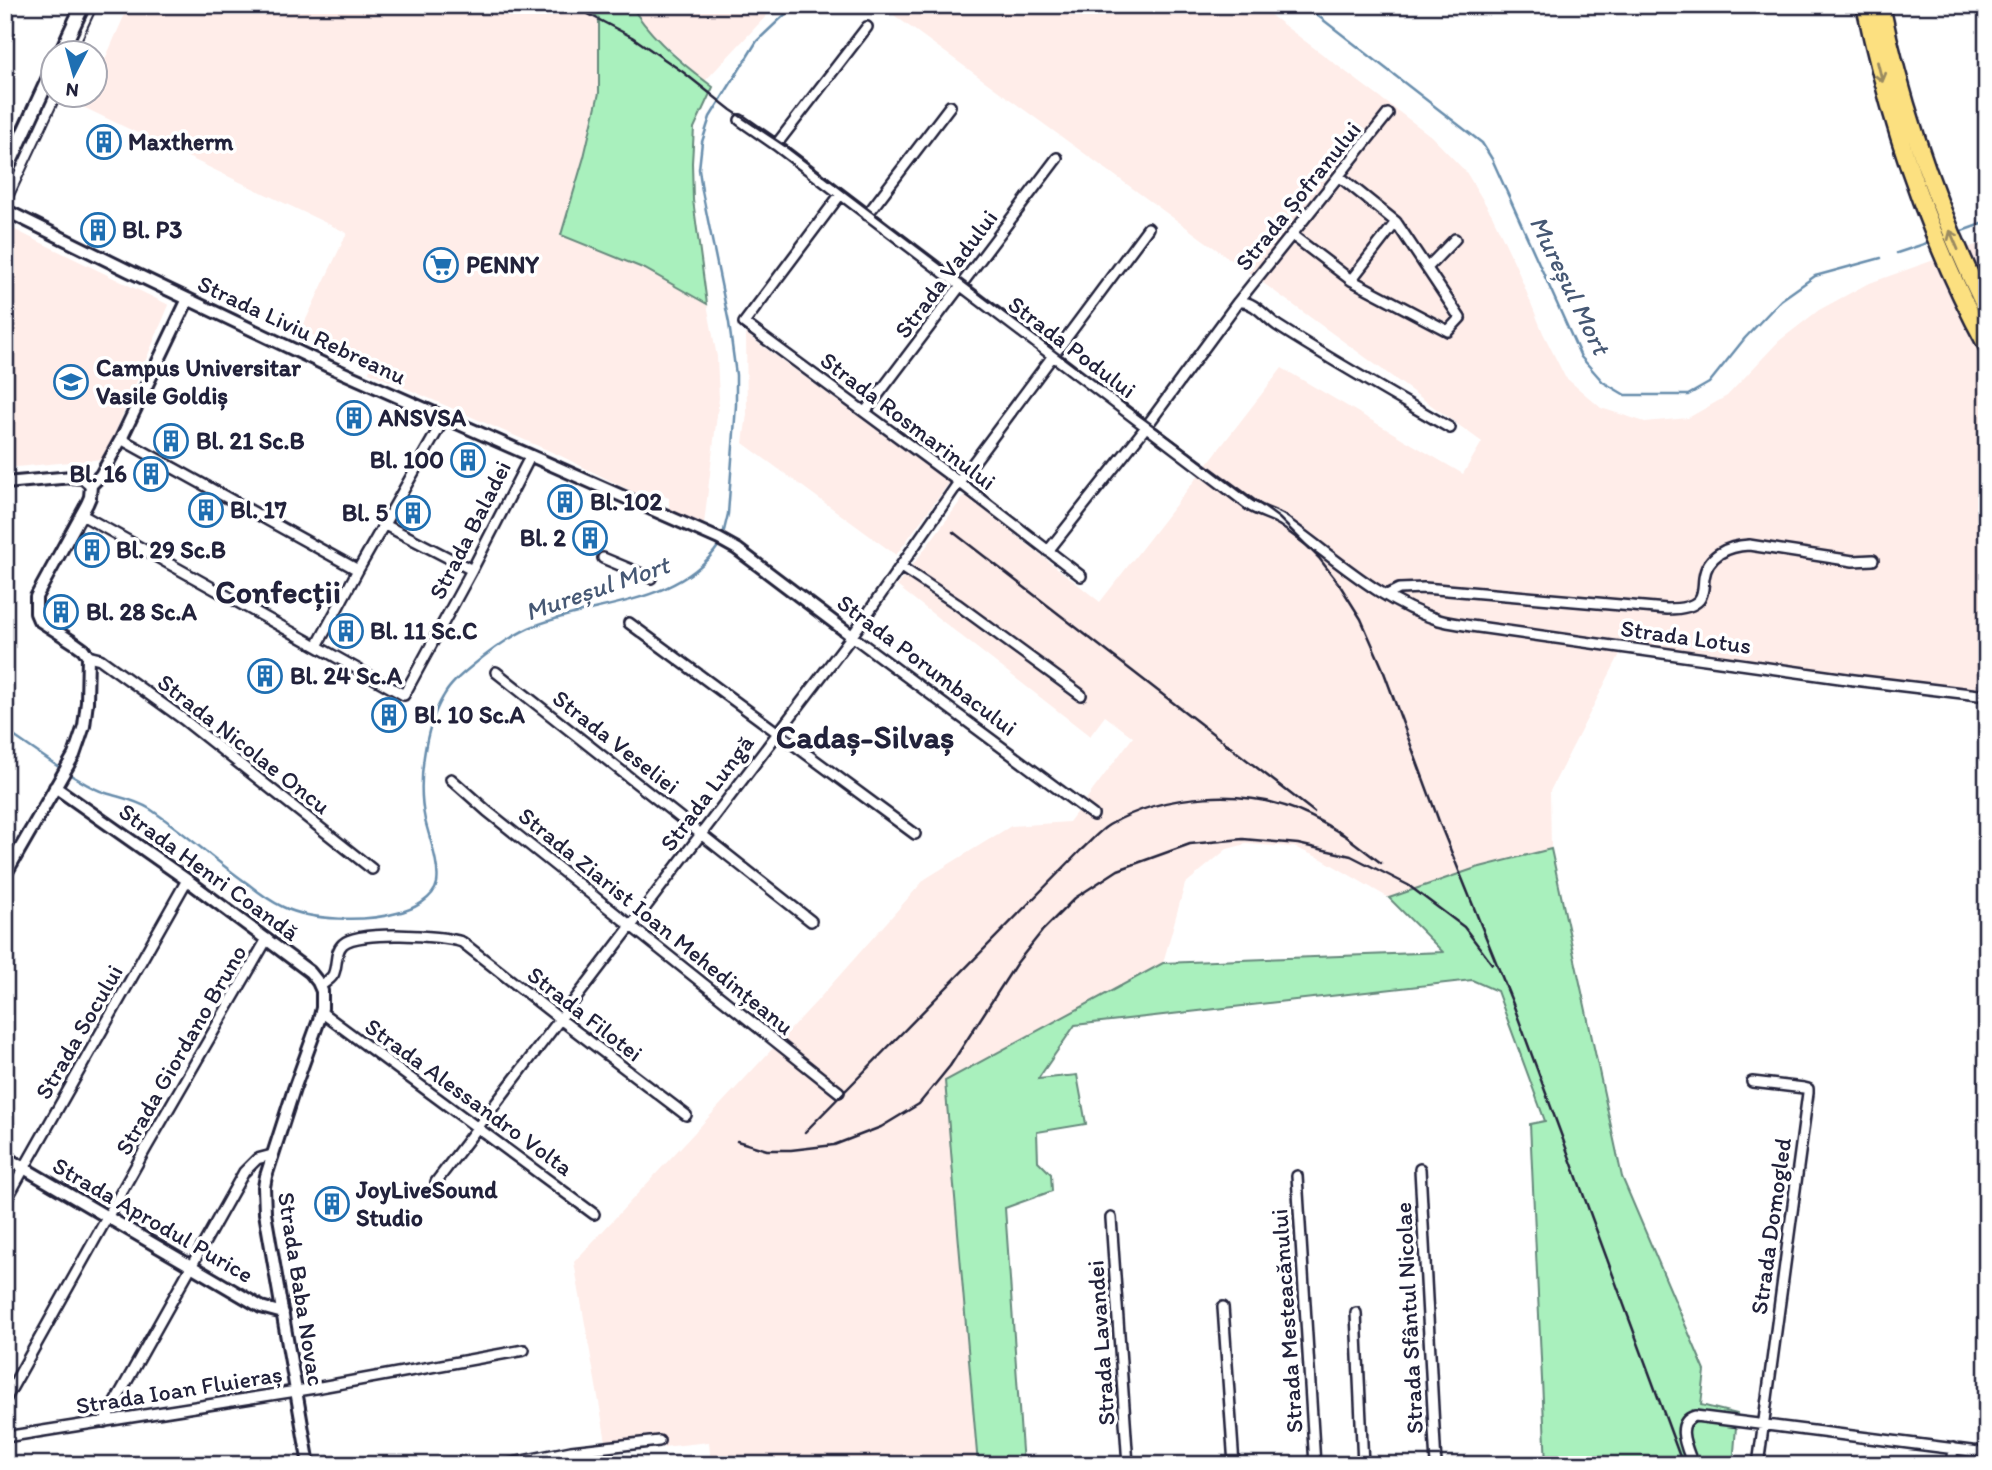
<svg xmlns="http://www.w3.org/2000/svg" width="1992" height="1470" font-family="Itim,sans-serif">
  <rect width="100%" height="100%" fill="#fff"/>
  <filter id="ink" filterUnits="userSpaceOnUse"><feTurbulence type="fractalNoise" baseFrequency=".0143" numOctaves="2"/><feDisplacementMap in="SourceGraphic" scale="14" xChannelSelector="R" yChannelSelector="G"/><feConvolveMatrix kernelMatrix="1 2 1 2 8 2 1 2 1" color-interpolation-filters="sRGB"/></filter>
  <g filter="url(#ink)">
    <path fill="#ffede9" d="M129,5H580L599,17V93L584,157L645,269L707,304L717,357L719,398L704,524L669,509V498L653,492L643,497L561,456L369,372L372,361L301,330L347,233L83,107L89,95L94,94L95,82Z
      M631,5H774L769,13L705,81L656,37L639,19Z
      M880,5H1257L1431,136L1466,172L1492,215L1516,266L1543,333L1565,377L1601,408L1645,422L1688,418L1727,396L1779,341L1819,310L1867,284L1987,241V698L1620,654L1550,791L1551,849L1476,868L1389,898L1322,859L1294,847L1246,844L1227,849L1185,884L1163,963L945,1081L978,1465H711L709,1442L608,1453L574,1262L816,1002L925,879L1011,826L1069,822L1133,737L1105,716L1090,736L897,586L965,495L1100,602L1282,368L1463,474L1482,442Z
      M11,228L169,305L104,459L5,468V241Z
      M746,334L949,483L896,555L743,443L747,414Z"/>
    <path fill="#a9f0bd" stroke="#66897c" stroke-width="2" d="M580,5H631C648,35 686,67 713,87L694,128L692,163L693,200L707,304L645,269L561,235L584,157L599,93V18Z
      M1551,849L1622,1177L1705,1371L1701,1405L1737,1414L1733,1465H1546L1530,1124L1545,1121L1497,991L1472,980L1075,1025L1038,1079L1077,1075L1086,1124L1037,1132L1038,1161L1051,1174L1052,1191L1005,1208L1023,1465H978L945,1081L1163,963L1443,952L1389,898L1476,868Z"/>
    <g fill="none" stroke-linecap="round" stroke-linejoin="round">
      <path stroke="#698ead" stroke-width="2.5" d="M1304,5L1482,143L1492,159L1581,357L1603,382L1625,395H1688L1709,383L1745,338L1781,300L1815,276L1881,258
        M1959,232L1987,222
        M1897,253L1930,242
        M722,539L728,514L736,405V375L729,323L702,191L699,169L702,142L710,117L757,41L795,5
        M5,730L63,770
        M69,774C81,781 92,789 106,793C122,798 136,800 150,809C184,832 214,860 247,883C258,892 270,901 283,907C312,921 366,922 397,913C412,910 434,899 437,883C440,866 429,837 425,820C417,784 424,729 443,697C450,684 461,675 472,666C490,651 508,638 529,628C592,601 677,607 719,545"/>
      <g stroke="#22223b" stroke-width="14">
        <path id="minor" d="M740,120L776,145L1249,505C1260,512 1272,514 1283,521C1333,556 1380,602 1439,620C1449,623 1460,624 1471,626L1854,680L1987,696
          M776,145L867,27
          M840,195L744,323L959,482L1081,576
          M867,215L950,106
          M1292,235L1351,280L1396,222L1339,176
          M1427,268L1455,239
          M1351,280L1448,331L1460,318L1396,222
          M1238,302C1254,300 1266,318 1278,326C1334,362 1393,395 1450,428
          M865,412L1057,158
          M121,439L358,570
          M82,515L404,695L472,570L530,457
          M385,525L472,570
          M1048,551L1146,427L1238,302L1388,114
          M603,558L651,578
          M901,567L957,604L1081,695
          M1387,595L1399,589L1424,588L1667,609C1677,609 1692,608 1699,600C1704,594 1703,585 1704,578C1707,555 1728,546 1749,545L1853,561L1873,560
          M629,623L915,834
          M852,636L1093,815
          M317,646L358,570L444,419
          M88,656L100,659L183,719L372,869
          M496,672L811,921
          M451,779L487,811L839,1092
          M320,986C324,983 330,980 333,975C338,966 334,952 343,944C358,930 442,935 462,942L560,1019L686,1115
          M321,1012L594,1214
          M1752,1082L1804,1088L1808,1089V1093L1758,1465
          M1420,1169L1436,1465
          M1297,1176L1315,1465
          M436,1182L852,636L959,482L1148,228
          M5,1202L187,880
          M1111,1218L1128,1465
          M1223,1307L1234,1465
          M1356,1313L1363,1465
          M5,1400L146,1148L267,939
          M104,1422L244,1172L257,1159L272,1155
          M5,1437L315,1388L524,1350
          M503,1465L571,1451L659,1441
          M1693,1465C1688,1450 1673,1423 1695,1416L1987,1453
          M1951,1465L1953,1448"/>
      </g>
      <g stroke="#22223b" stroke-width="16">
        <path id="tertiary" d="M5,210L129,271L328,366L719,539L737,549L852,636
          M5,483L72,477L83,478L91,485
          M55,787L187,880L310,972L318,982L322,991V1008L319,1020L294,1089L266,1176L264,1187L265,1213L309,1465
          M5,875L74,755L84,726L87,702L88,656L83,649L76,644L39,620L36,613V597L87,504L90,497L91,485L101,475L121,439L188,299
          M5,1157L261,1307L283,1313"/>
      </g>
      <g stroke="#22223b" stroke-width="18">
        <path id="secondary" d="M61,52L83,5
          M5,173L52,71"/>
      </g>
      <g stroke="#22223b" stroke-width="21">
        <path id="motorway" d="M1865,5C1890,124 1929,239 1987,346
          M1881,5C1903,112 1939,213 1987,311"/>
      </g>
      <use href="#minor" stroke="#fff" stroke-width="9"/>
      <use href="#tertiary" stroke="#fff" stroke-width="10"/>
      <use href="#secondary" stroke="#fff" stroke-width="12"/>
      <use href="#motorway" stroke="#fce080" stroke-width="16"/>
      <path stroke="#22223b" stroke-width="2" d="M76,52L98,5
        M5,215L62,94"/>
      <path stroke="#22223b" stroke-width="2.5" d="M571,5L632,37L683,72L731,110L785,146L1139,415L1279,518L1319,558L1339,584L1361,619L1382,667L1440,824L1513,1004L1683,1465
        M953,532L1314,812
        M1339,831L1381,863
        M805,1132L1081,850C1090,842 1099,831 1109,825C1163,793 1248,787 1305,814C1320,820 1333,829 1347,837
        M737,1141L767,1150H791L834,1145L881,1127L919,1104L950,1066L1016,964L1043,930L1075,898L1118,870L1190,844L1243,839L1298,844L1351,856L1408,885L1464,927L1492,964"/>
    </g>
    <defs><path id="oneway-shaft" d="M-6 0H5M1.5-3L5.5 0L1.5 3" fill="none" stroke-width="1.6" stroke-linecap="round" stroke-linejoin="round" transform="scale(1.75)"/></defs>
    <g stroke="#9a8a61">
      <use href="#oneway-shaft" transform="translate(1880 72) rotate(76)"/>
      <use href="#oneway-shaft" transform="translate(1954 240) rotate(-113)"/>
    </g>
  </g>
  <defs>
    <g id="building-ring" transform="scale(1.75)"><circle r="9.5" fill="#fff" stroke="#1f6fb2" stroke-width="1.5"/><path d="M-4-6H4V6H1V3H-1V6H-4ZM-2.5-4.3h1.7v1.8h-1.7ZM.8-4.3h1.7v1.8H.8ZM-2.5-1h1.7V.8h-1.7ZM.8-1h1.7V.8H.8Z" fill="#1f6fb2"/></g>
    <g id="supermarket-ring" transform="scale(1.75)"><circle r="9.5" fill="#fff" stroke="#1f6fb2" stroke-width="1.5"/><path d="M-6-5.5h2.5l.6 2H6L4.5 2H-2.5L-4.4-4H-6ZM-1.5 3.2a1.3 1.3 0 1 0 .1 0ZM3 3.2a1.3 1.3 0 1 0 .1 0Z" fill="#1f6fb2"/></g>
    <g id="university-ring" transform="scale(1.75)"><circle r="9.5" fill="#fff" stroke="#1f6fb2" stroke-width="1.5"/><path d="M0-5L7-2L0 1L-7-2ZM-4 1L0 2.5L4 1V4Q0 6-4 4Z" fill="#1f6fb2"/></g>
  </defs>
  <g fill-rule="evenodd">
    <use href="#building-ring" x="104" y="142"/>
    <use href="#building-ring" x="98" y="230"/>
    <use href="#supermarket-ring" x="441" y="265"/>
    <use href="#university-ring" x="71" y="382"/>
    <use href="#building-ring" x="354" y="418"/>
    <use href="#building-ring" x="171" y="441"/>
    <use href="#building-ring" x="468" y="460"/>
    <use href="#building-ring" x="151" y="474"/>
    <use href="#building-ring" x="565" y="502"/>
    <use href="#building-ring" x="206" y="510"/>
    <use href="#building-ring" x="413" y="513"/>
    <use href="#building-ring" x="590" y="538"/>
    <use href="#building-ring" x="92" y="550"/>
    <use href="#building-ring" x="61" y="612"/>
    <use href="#building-ring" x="346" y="631"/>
    <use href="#building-ring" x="265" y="676"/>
    <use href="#building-ring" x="389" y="715"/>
    <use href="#building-ring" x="332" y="1204"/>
  </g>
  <g text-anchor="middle" stroke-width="7" stroke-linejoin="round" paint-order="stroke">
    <g font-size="24" font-weight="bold" fill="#22223b" stroke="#fff" text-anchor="start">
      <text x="128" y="150">Maxtherm</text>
      <text x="122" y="238">Bl. P3</text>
      <text x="466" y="273">PENNY</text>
      <text x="96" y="376">Campus Universitar<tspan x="96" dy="28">Vasile Goldiș</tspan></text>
      <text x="378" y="426">ANSVSA</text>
      <text x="196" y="449">Bl. 21 Sc.B</text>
      <text x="444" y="468" text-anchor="end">Bl. 100</text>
      <text x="127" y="482" text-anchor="end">Bl. 16</text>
      <text x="590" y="510">Bl. 102</text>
      <text x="230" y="518">Bl. 17</text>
      <text x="388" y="521" text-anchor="end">Bl. 5</text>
      <text x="566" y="546" text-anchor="end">Bl. 2</text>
      <text x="116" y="558">Bl. 29 Sc.B</text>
      <text x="86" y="620">Bl. 28 Sc.A</text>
      <text x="370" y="639">Bl. 11 Sc.C</text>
      <text x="290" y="684">Bl. 24 Sc.A</text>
      <text x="414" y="723">Bl. 10 Sc.A</text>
      <text x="356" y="1198">JoyLiveSound<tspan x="356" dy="28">Studio</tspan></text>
    </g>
    <g font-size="24" fill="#22223b" stroke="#fff">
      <text transform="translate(1298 196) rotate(-51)" y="8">Strada Șofranului</text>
      <text transform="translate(946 274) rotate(-53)" y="8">Strada Vadului</text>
      <text transform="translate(302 330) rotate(25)" y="8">Strada Liviu Rebreanu</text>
      <text transform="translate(1072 347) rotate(37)" y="8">Strada Podului</text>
      <text transform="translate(908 421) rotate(37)" y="8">Strada Rosmarinului</text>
      <text transform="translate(470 530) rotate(-63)" y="8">Strada Baladei</text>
      <text transform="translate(1686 637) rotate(8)" y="8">Strada Lotus</text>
      <text transform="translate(927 665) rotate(37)" y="8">Strada Porumbacului</text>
      <text transform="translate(616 742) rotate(38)" y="8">Strada Veseliei</text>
      <text transform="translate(244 744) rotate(38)" y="8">Strada Nicolae Oncu</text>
      <text transform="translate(707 793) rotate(-53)" y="8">Strada Lungă</text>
      <text transform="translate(209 872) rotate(36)" y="8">Strada Henri Coandă</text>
      <text transform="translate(656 921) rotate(39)" y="8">Strada Ziarist Ioan Mehedințeanu</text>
      <text transform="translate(585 1014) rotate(38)" y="8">Strada Filotei</text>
      <text transform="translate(79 1032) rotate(-60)" y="8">Strada Socului</text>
      <text transform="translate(181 1050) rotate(-60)" y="8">Strada Giordano Bruno</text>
      <text transform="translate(469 1097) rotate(36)" y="8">Strada Alessandro Volta</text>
      <text transform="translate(153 1220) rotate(30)" y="8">Strada Aprodul Purice</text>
      <text transform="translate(1771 1226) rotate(-82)" y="8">Strada Domogled</text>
      <text transform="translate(301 1289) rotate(81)" y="8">Strada Baba Novac</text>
      <text transform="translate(1409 1318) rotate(-93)" y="8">Strada Sfântul Nicolae</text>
      <text transform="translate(1287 1321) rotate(-94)" y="8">Strada Mesteacănului</text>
      <text transform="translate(1101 1343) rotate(-94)" y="8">Strada Lavandei</text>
      <text transform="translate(179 1390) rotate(-9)" y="8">Strada Ioan Fluieraș</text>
    </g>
    <g font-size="26" font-style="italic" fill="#465874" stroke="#fff">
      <text transform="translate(1570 285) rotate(64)" y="9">Mureșul Mort</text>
      <text transform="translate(597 588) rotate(-19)" y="9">Mureșul Mort</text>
    </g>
    <g font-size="32" font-weight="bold" fill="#22223b" stroke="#fff">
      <text x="278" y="603">Confecții</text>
      <text x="865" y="748">Cadaș-Silvaș</text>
    </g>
  </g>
  <rect width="1992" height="1470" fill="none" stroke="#fff" stroke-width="28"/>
  <rect x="14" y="14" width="1964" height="1442" fill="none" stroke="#22223b" stroke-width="2.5" filter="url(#ink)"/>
  <g transform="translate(74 74) rotate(186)"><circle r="33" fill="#ffffff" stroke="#a7a7b1" stroke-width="2"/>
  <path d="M0-5L12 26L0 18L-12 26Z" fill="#1f6fb2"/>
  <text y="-10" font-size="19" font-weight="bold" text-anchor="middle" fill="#22223b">N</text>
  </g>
</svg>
